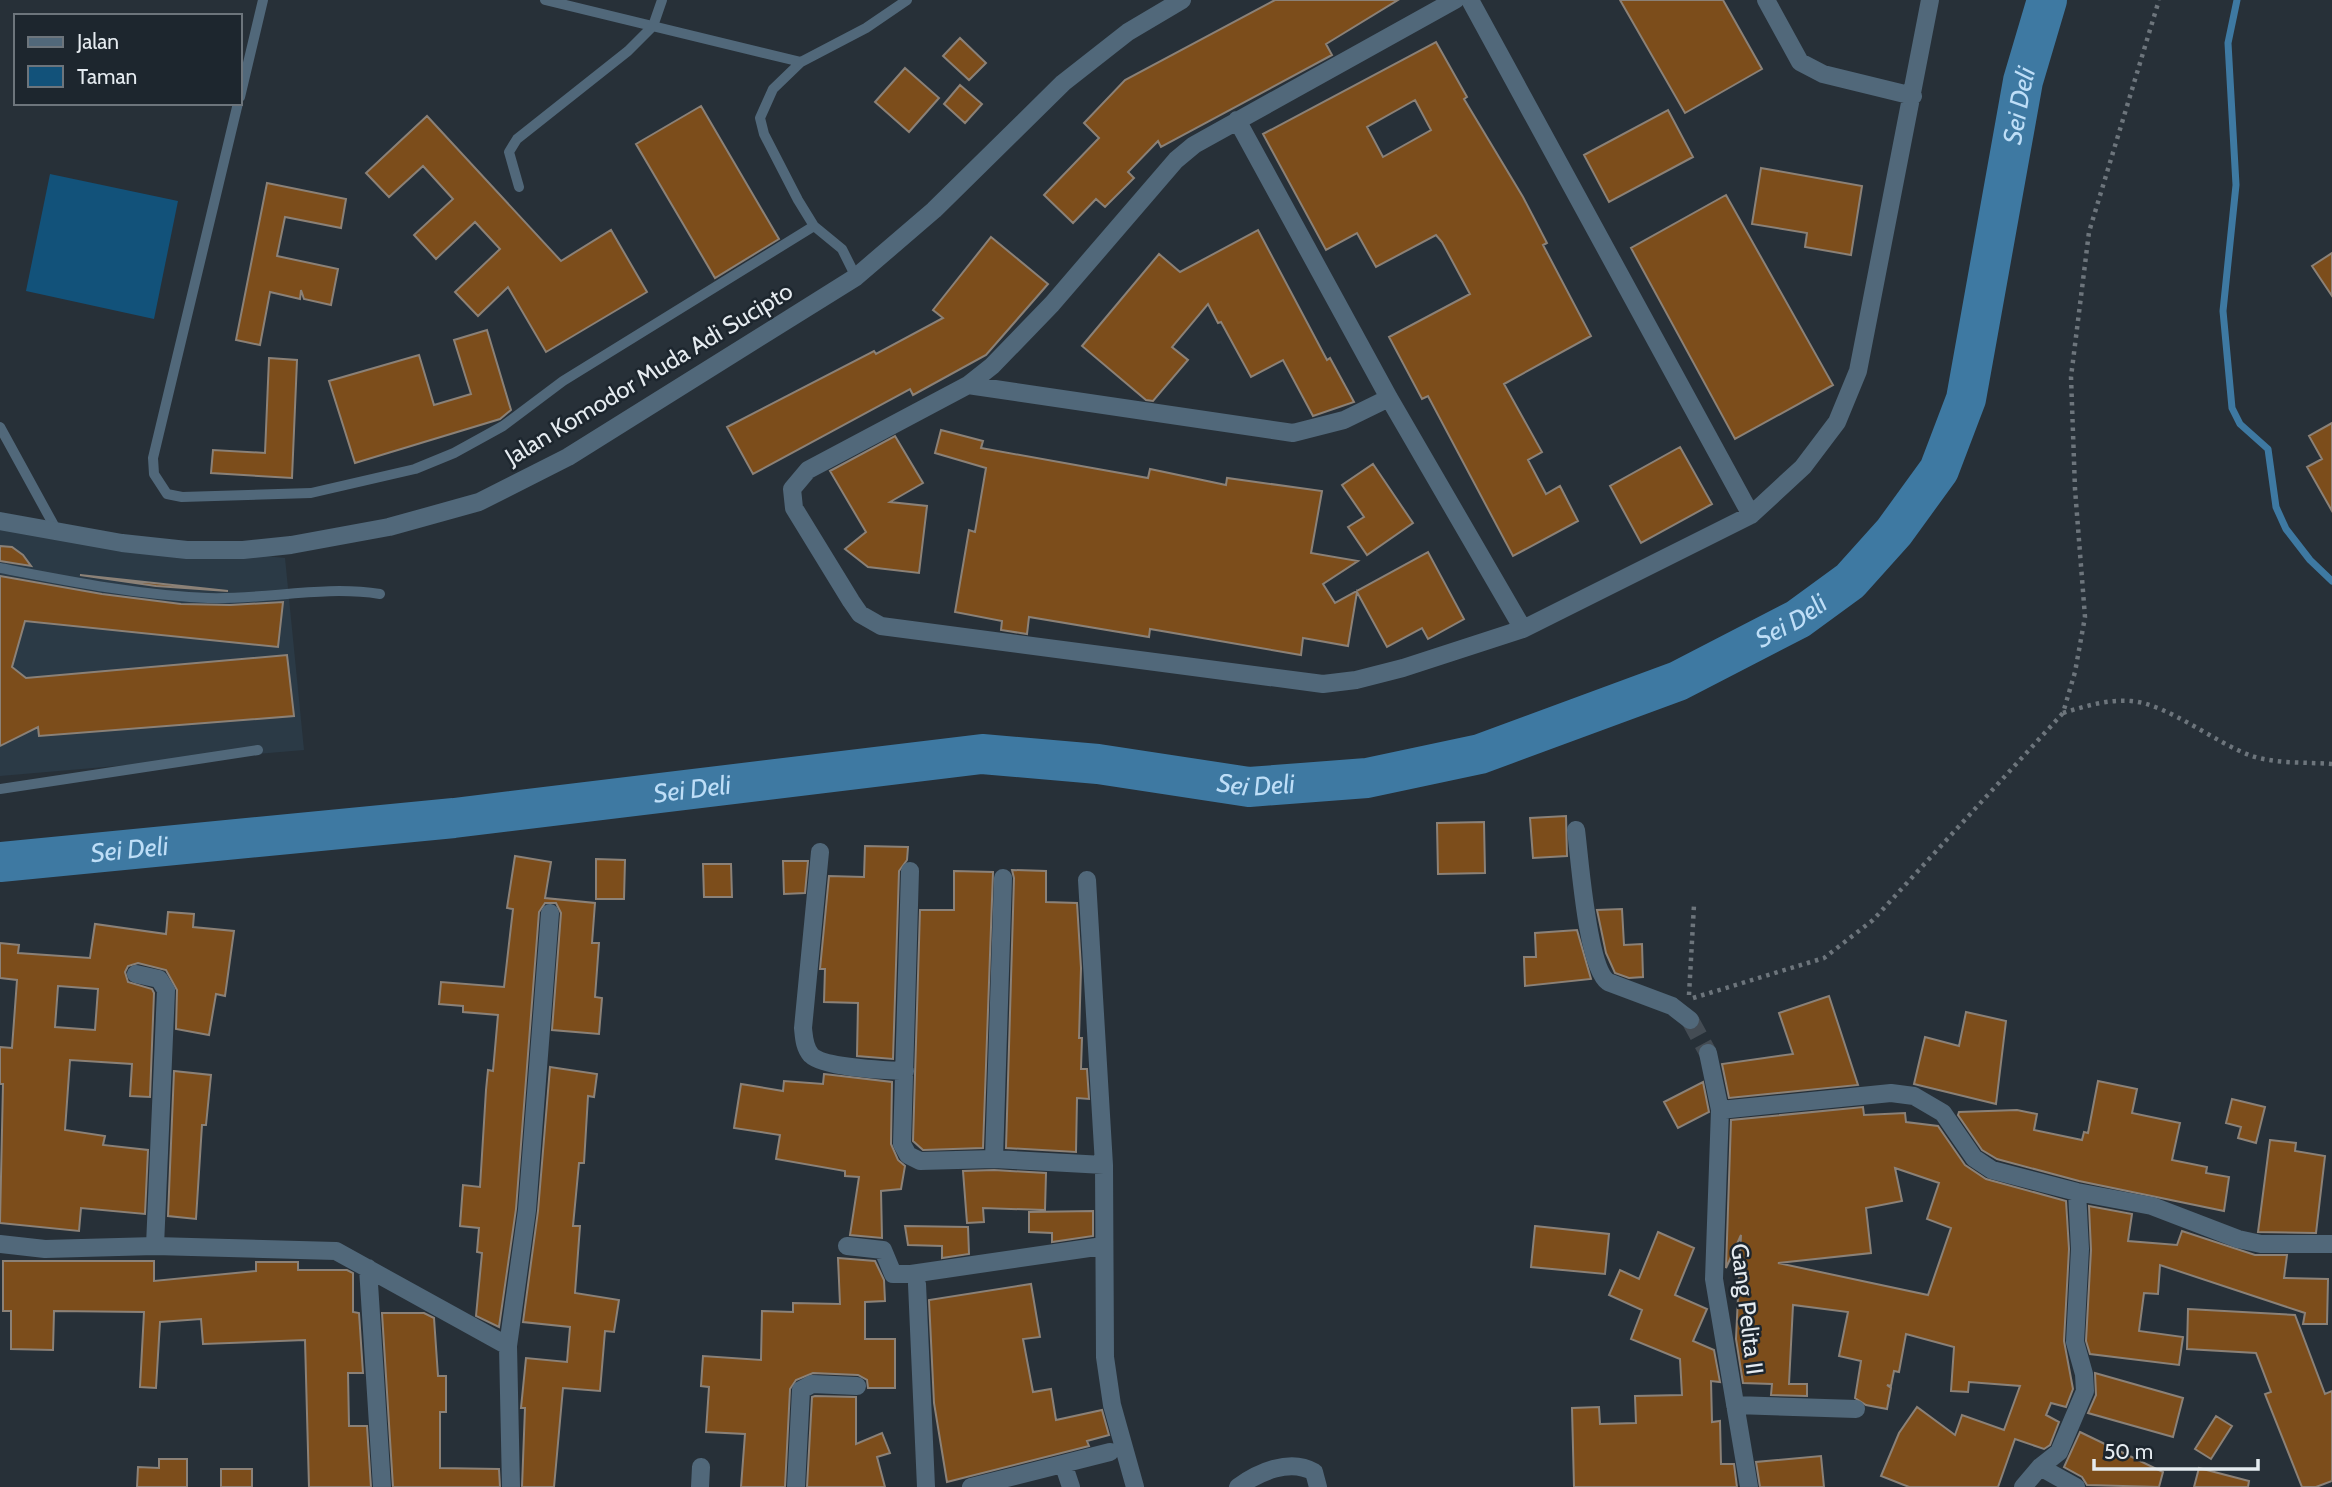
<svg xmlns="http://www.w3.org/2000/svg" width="2332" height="1487" font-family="Cabin,sans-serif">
  <rect width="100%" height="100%" fill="#273038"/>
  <path fill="#2b3a46" d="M0,527L285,558L304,750L0,776Z"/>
  <path fill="#12527a" d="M50,174L178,201L154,319L26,291Z"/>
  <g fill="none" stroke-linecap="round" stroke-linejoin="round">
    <path stroke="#3e79a2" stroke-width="7" d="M2237,0L2228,43L2236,185L2223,311L2232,408L2240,424L2268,449L2276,507L2286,529L2310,560L2332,581"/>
    <path stroke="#3e79a2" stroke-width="40" id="s1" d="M0,862L454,818L982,754L1098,764L1249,787L1367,778L1480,754L1678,681L1798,619L1850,581L1894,532L1939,470L1966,399L2023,81L2047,0"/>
  </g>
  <path fill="#7c4d1b" stroke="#8b8177" stroke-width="2" fill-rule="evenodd" d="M1275,0H1398L1326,44L1332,55L1161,147L1158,141L1128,172L1134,178L1105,207L1096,199L1073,223L1044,195L1099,138L1084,123L1125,80Z
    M1620,0H1723L1762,69L1685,113Z
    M960,38L986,63L969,80L943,56Z
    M1436,42L1467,97L1464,99L1523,197L1547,243L1543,245L1591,336L1504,384L1542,452L1528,460L1546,494L1560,486L1578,521L1513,556L1428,396L1422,399L1389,337L1470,294L1442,242L1436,235L1376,267L1357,233L1326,250L1263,134ZM1415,100L1431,130L1383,157L1367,127Z
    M905,68L939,98L909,132L875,102Z
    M960,85L982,104L965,123L944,104Z
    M701,106L779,239L715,278L636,144Z
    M1668,110L1693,157L1609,202L1584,155Z
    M427,116L561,261L611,230L647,292L546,352L508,287L478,316L455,292L500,249L475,222L436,259L414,235L453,199L423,166L389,197L366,173Z
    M1761,168L1862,186L1851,255L1805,247L1807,233L1752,224Z
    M267,183L346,199L341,228L285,217L277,256L338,269L331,305L304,299L301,290L300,299L270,292L260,345L236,340Z
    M1726,195L1833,385L1735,439L1631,248Z
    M1258,230L1327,360L1330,358L1354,402L1313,416L1283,360L1251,377L1221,322L1218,323L1208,304L1172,347L1188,360L1153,401L1146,400L1082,346L1159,254L1180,272Z
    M991,237L1048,284L986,355L913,395L910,389L753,474L727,427L874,351L876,354L943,318L933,310Z
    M2332,253V296L2312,266Z
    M487,330L511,410L500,419L355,463L329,381L419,355L434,405L471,394L454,340Z
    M269,358L297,360L292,478L211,473L213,450L265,453Z
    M2332,423V511L2307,467L2322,459L2309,436Z
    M941,430L983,441L981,448L1148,478L1150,469L1226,485L1227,478L1322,491L1311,553L1358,561L1323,584L1335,603L1428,552L1464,619L1428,639L1422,628L1387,647L1357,592L1348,646L1303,638L1301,655L1150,629L1149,637L1029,617L1027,634L1001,630L1002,621L955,612L969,530L975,532L986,468L935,453Z
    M895,436L923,483L890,502L927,506L919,573L868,567L845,549L866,532L830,471Z
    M1680,447L1712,504L1641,543L1610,486Z
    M1373,464L1413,523L1367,555L1348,527L1364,517L1342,485Z
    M0,546L12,547L23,555L31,566L0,561Z
    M80,575L228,591L156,586Z
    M0,576L102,594L181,604L230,605L283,602L278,647L25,621L12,667L26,678L287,655L294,716L39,736L38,727L0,746Z
    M1566,816L1567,856L1533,858L1530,818Z
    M1484,822L1485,873L1438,874L1437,823Z
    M865,846L908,847L907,860L899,871L893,1059L857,1056L858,1003L824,1002L825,969H820L829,876L864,877Z
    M515,856L551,862L545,898L595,903L592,943H599L595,997L602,998L599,1034L552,1030L561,913L556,903H545L539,912L516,1209L499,1327L476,1316L482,1253L477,1252L479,1228L460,1226L463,1185L480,1187L486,1090L488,1070L493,1071L498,1015L463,1012V1006L439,1004L441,982L504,987L513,909L507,908Z
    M596,859L625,860L624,899H596Z
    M783,861H808L805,893L784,894Z
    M703,864H731L732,897H704Z
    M1012,870L1046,871V902L1077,903L1081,968L1079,1038H1082L1081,1069H1087L1089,1099L1077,1098L1076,1152L1006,1148L1014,878Z
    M954,871L993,872L983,1148L923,1150L913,1141L920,910H954Z
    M1622,909L1624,945L1642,944L1643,977L1629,978L1615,973L1606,953L1597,910Z
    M168,912L194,914L193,927L234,931L225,996L216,994L209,1035L176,1029L177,990L166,970L138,963L128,966L125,972L128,982L152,989L154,993L150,1097L130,1096L132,1064L70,1060L65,1130L105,1136L103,1145L148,1150L145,1214L81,1208L79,1231L0,1223L3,1084H0V1047L12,1048L17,980L0,978V943L19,945L18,953L90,958L95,924L166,934ZM58,986L98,989L95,1030L55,1027Z
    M1577,930L1591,979L1525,986L1524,957H1536L1535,933Z
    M1829,996L1858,1085L1729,1098L1722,1064L1793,1054L1779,1013Z
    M1966,1012L2006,1021L1996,1104L1914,1084L1925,1037L1959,1046Z
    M550,1067L597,1074L594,1097L588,1096L584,1163H579L573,1226H580L575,1293L619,1300L614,1332L605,1331L600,1391L563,1388L554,1487H522L525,1408H521L526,1358L567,1362L570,1327L523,1322L538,1211Z
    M174,1071L211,1075L206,1125H202L196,1219L168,1216Z
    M824,1074L892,1082L891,1144L898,1160L905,1166L901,1189L881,1191L882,1238L850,1235L859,1177L845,1176V1171L776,1159L780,1135L734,1128L741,1084L783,1091L784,1081L823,1084Z
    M2098,1081L2137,1089L2132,1113L2180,1123L2172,1160L2207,1167L2206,1173L2229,1177L2224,1211L2079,1181L1997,1159L1982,1150L1958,1115L1959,1112L2017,1110L2037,1114L2034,1130L2082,1140L2084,1132L2088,1133Z
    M1703,1082L1709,1112L1678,1128L1664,1102Z
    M2232,1099L2265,1107L2256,1143L2238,1138L2241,1127L2226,1123Z
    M1863,1107L1864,1115L1905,1113L1906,1122L1938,1126L1965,1165L1986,1179L2066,1201L2069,1249L2064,1341L2073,1389L2066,1407L2051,1403L2046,1415L2059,1422L2050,1445L2044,1449L2015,1439L1998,1487H1909L1881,1476L1899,1433L1917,1407L1955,1435L1962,1415L2004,1430L2020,1386L1969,1382L1968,1392L1951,1391L1954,1347L1906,1334L1899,1372L1894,1371L1891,1386L1887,1385L1891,1388L1887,1409L1866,1405L1855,1398L1861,1361L1839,1356L1848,1312L1793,1305L1789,1384H1807V1396L1771,1395L1772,1384L1743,1383L1736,1339L1741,1235L1726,1268L1731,1120ZM1895,1168L1939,1183L1927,1219L1951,1228L1928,1295L1778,1263L1871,1253L1866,1208L1902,1201Z
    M2270,1140L2296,1143L2295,1151L2325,1156L2316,1233L2258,1232Z
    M994,1170L1046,1173L1045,1210L983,1208L984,1222L967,1223L963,1171Z
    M2089,1206L2132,1214L2128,1241L2177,1245L2182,1231L2255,1255H2287L2284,1278L2328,1279L2327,1324H2303L2305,1313L2160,1265L2158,1294L2144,1293L2139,1331L2183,1337L2179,1365L2090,1354L2086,1341L2091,1250Z
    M1093,1211V1236L1052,1242V1233L1029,1232V1212Z
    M905,1226L968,1227L969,1254L942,1258V1246L908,1245Z
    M1535,1226L1609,1234L1605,1274L1531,1267Z
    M1658,1232L1694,1248L1675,1295L1707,1309L1693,1341L1714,1350L1720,1382L1711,1381L1712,1422L1720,1421L1721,1464H1734L1737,1487H1574L1572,1408L1599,1407L1600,1424L1636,1423L1635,1396L1682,1395L1680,1359L1631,1339L1642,1310L1609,1295L1620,1270L1639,1279Z
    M838,1258L875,1261L884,1280L885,1301L865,1302V1339H895V1388H868L867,1380L858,1375L813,1373L796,1380L790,1389L785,1487H741L745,1434L706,1432L709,1387L701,1386L703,1356L761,1360L762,1311L793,1312V1303L840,1304Z
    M3,1261H154V1281L256,1271V1262H298V1270H347L353,1273V1312L359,1313L363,1373H348L349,1426H367L371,1487H309L305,1340L203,1344L201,1319L160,1322L156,1388L140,1387L144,1312L54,1311L53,1350L11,1349V1311H3Z
    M1031,1284L1040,1337L1023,1339L1033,1392L1051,1389L1056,1420L1102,1410L1109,1435L1087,1441L1089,1446L947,1482L934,1403L929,1300Z
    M2188,1309L2295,1315L2325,1394L2332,1391V1481L2316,1487H2302L2265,1394L2271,1392L2256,1353L2187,1349Z
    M382,1313H424L434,1318L438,1376H446V1412H440V1468L499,1469L500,1487H393Z
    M2095,1373L2183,1398L2173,1437L2088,1413L2096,1395Z
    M815,1396L856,1397V1444L882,1433L890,1453L877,1457L885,1487H807L812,1397Z
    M2216,1416L2232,1426L2211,1459L2195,1449Z
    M2080,1432L2163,1472L2159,1487L2087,1485L2082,1477L2064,1467Z
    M1821,1456L1824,1487H1760L1756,1462Z
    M159,1459H187V1487H137L138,1467L159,1468Z
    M2199,1468L2249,1481L2248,1487H2194Z
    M221,1469H252V1487H221Z"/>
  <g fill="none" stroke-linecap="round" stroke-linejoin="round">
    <path stroke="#444c54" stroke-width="18" stroke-dasharray="18 9" stroke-linecap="butt" d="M1690,1020L1708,1053"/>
    <path stroke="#6d757c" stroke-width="4.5" stroke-dasharray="3.5 5" stroke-linecap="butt" d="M2063,713C2085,706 2109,699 2131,701C2168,704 2215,743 2252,756C2276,764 2307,762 2332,764
      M1689,995L1694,905
      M1693,998L1824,958L1873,920L2063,713L2075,672L2085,617L2075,489L2071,377L2089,232L2159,0"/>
    <path stroke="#51687a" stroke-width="10" d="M545,0L801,62
      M240,97L263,0
      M238,103L153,458L154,474L167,494L182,497L311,493L415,469L454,453L503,426L563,381L814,226
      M519,187L509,152L517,139L628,51L653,26L662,0
      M856,277L842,249L814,226L798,200L764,134L760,118L773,89L801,62L866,28L907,0
      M0,427L57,531
      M0,568C68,581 138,595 208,598C265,600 322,585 380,594
      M0,789L258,750"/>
    <path stroke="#51687a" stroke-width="18" d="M1455,0L1194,145L1176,160L1052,304L992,366L968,385L808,470L792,489L794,508L851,601L860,614L881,626L1323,684L1356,680L1403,668L1523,629L1751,515L1803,467L1837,422L1858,371L1930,0
      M1470,0L1751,515
      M1766,0L1800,62L1823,74L1913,96
      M1237,120L1389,398L1523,629
      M968,385L1293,433L1344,420L1389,398
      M0,521L122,543L187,550H243L291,545L389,527L479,502L568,457L856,277L934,210L1063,83L1128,32L1182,0
      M1576,830C1580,860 1587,967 1608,982L1672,1006L1690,1020
      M820,852L803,1028C804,1037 804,1047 811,1055C824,1068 886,1070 905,1071
      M910,871L902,1144L908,1155L920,1161L994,1159L1104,1165
      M1087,880L1104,1165L1105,1357L1112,1405L1135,1487
      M136,974L159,979L166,990L155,1246
      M1708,1053L1720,1110L1714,1279L1749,1487
      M1720,1110L1891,1093L1914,1096L1943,1113L1974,1158L1992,1170L2077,1192L2152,1206L2238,1239L2261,1244H2332
      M994,1159L1003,878
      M0,1244L45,1249L155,1246L336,1251L508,1346
      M847,1246L883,1250L893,1274H911L1103,1246
      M368,1268L382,1487
      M917,1284L926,1487
      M1735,1405L1856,1409
      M1064,1466L1071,1487
      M2040,1467L2076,1487
      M511,1487L508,1346L527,1210L550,913
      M700,1487L701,1467
      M796,1487L801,1390L812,1384L857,1386
      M971,1487L1110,1452
      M1238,1487C1259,1472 1290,1458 1314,1472L1318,1487
      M2023,1487L2040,1467L2059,1452L2085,1391L2084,1374L2075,1342L2080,1249L2077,1192"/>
  </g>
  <g text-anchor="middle" stroke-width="5" stroke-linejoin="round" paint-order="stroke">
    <g font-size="24" fill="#e5ebf0" stroke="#1d262e">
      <text transform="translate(649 374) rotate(-31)" y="8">Jalan Komodor Muda Adi Sucipto</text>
      <text transform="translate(1747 1309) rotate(83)" y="8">Gang Pelita II</text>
    </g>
    <g font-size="26" font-style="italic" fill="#bedef7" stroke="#1d262e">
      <text dy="9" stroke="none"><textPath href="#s1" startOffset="2418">Sei Deli</textPath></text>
      <text dy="9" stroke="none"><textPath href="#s1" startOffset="1830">Sei Deli</textPath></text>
      <text dy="9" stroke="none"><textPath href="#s1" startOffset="1264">Sei Deli</textPath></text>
      <text dy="9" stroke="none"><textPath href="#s1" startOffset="696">Sei Deli</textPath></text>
      <text dy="9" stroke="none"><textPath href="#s1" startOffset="130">Sei Deli</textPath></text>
    </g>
  </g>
  <rect x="14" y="14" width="228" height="91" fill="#1d262e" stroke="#6d757c" stroke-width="2"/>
  <rect x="28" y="37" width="35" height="10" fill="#51687a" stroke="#6d757c" stroke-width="2"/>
  <text x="77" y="49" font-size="21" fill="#e5ebf0">Jalan</text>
  <rect x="28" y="66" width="35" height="21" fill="#12527a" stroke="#6d757c" stroke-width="2"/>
  <text x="77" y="84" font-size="21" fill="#e5ebf0">Taman</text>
  <path d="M2094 1459v10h164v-10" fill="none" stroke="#e5ebf0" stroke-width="3.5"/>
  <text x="2104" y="1459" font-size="21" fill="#e5ebf0" stroke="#1d262e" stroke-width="5" paint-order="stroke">50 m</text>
</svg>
